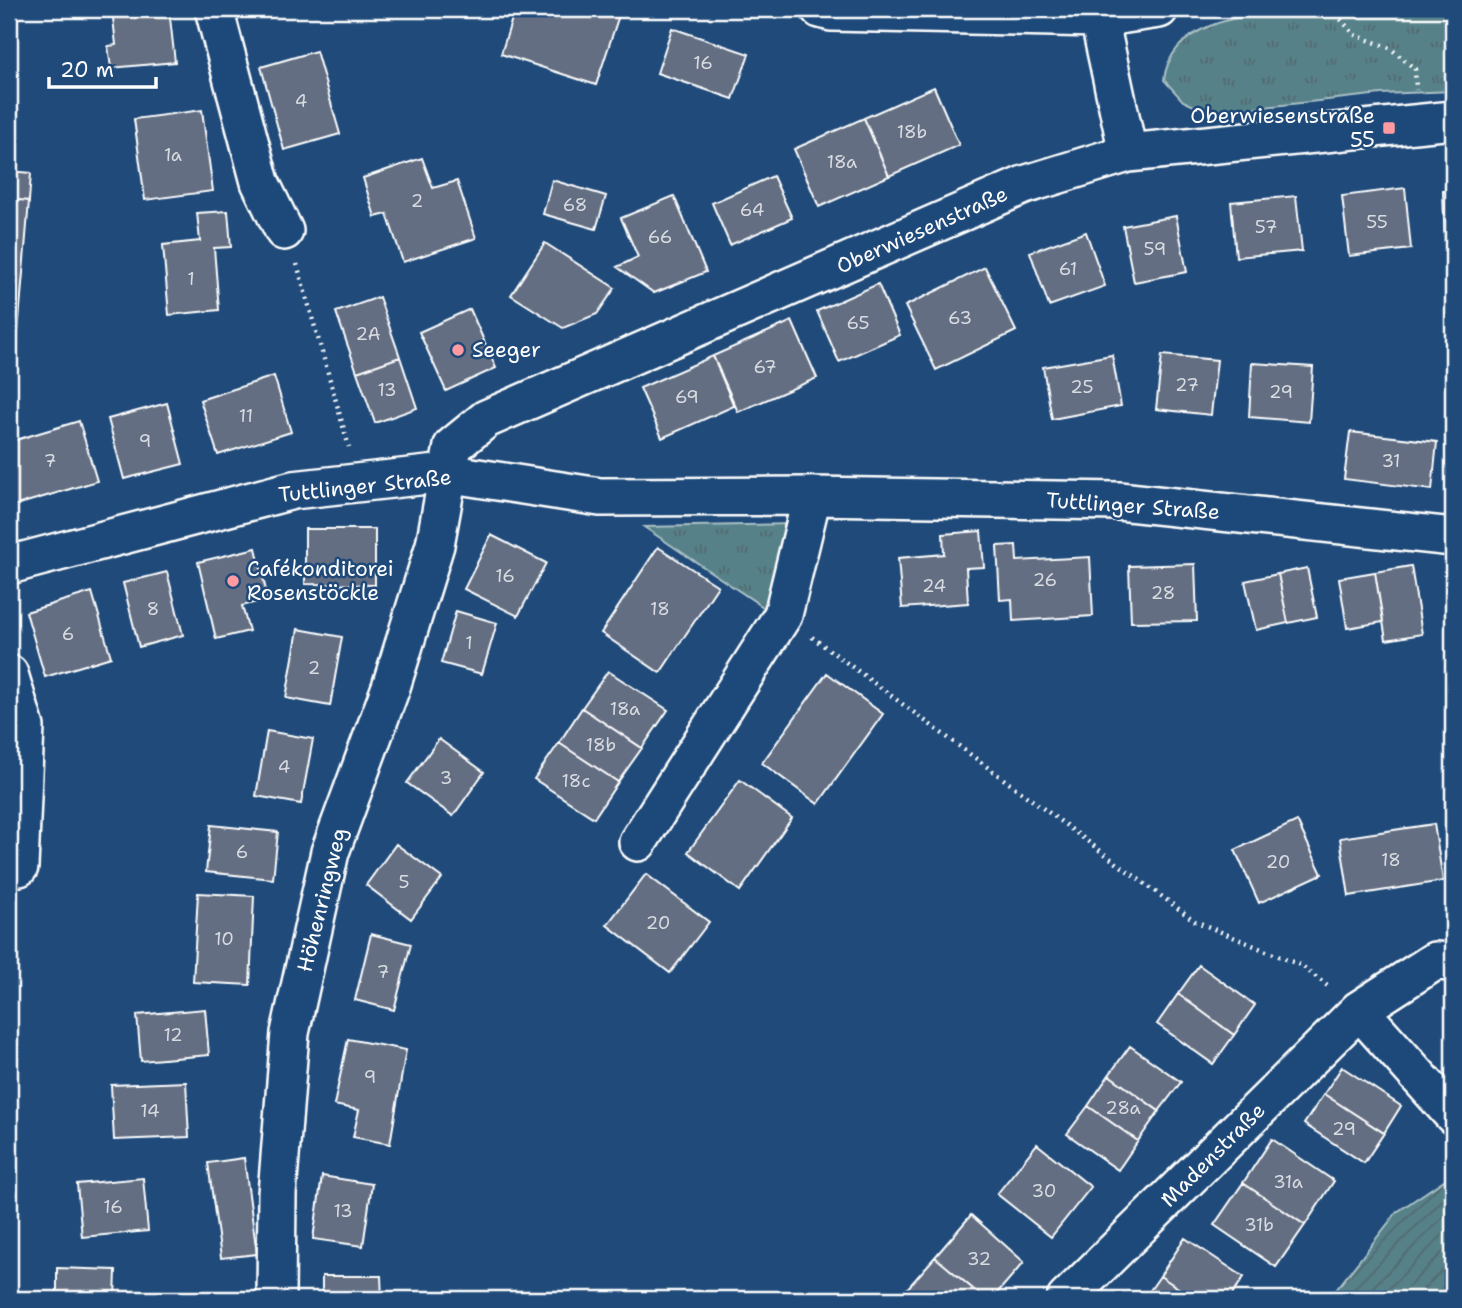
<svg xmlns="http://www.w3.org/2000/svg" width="1462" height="1308" font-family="'Shantell Sans',sans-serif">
  <defs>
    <pattern id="park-tufts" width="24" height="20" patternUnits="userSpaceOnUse" patternTransform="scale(1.75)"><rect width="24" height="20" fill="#568189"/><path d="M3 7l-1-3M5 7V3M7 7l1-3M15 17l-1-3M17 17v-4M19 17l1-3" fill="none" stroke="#52696e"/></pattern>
    <pattern id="garden-furrows" width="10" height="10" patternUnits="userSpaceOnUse" patternTransform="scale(1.75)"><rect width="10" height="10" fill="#568189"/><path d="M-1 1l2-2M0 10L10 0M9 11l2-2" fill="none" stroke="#52696e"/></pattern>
  </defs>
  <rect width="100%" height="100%" fill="#1f4a7a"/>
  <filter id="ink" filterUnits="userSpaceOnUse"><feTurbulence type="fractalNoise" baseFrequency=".0143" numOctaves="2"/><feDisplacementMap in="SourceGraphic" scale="14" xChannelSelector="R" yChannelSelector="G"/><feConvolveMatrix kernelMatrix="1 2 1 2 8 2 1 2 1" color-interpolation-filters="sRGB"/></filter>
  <g filter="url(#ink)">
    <path fill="url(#park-tufts)" stroke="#aac0c4" stroke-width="2" d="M1297,9H1453V91L1381,94L1209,113L1183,101L1164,80C1171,20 1247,15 1297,9Z
      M796,524L772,613L644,527Z"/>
    <path fill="url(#garden-furrows)" stroke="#aac0c4" stroke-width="2" d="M1453,1174V1299H1329L1397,1212Z"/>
    <path fill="#636e82" stroke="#fff" stroke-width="2" d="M112,9H169L175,62L111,68L108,46L116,45Z
      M515,9H621L596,85L501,54Z
      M672,28L749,54L733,99L657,73Z
      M316,51L340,134L284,150L261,67Z
      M934,87L959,145L889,176L864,118Z
      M202,110L213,191L145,200L134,119Z
      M864,118L889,176L819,207L794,149Z
      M422,158L433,188L457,181L476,238L403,262L387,214L375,217L363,178Z
      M9,171L31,173L29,201L9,199Z
      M773,176L792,218L730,245L712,203Z
      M552,180L606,196L596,229L543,214Z
      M1405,188L1411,249L1349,256L1342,196Z
      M1443,191H1453V245L1445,246Z
      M674,196L706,272L654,293L617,267L638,257L621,218Z
      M1296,196L1302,251L1236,257L1231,202Z
      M9,199L29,201L14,380L9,379Z
      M228,211L231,247L214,248L219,310L169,315L163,245L200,241L197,213Z
      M1176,216L1187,272L1134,282L1123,226Z
      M1086,232L1105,286L1049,306L1030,252Z
      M545,243L615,288L597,314L563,328L511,295Z
      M985,267L1016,331L936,370L905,306Z
      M878,284L900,335L839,362L817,311Z
      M379,297L400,357L357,372L336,312Z
      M470,309L496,368L446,391L419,332Z
      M792,321L817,378L738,412L713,356Z
      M1112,355L1121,406L1052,419L1043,367Z
      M1162,355L1217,360L1211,415L1156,409Z
      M713,356L734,406L662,438L640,388Z
      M400,357L417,408L375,423L357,372Z
      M1252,363L1313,367L1309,422L1249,417Z
      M274,376L291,432L218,455L200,400Z
      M167,403L183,464L124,479L108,419Z
      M79,421L97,481L13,506L9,493V442Z
      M1350,432L1437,442L1432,490L1344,479Z
      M305,529H375V585L305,584Z
      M981,531L984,567L966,568L968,603L902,608L898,558L944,554L943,534Z
      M491,535L546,563L518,616L464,589Z
      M1016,545L1017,561L1090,557L1093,616L1013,621L1012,599L1000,600L997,546Z
      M658,547L718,586L660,673L601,633Z
      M256,548L268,599L242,606L249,631L216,639L198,562Z
      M1195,564L1197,621L1131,622L1129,566Z
      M1411,566L1422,634L1386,640L1375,572Z
      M1307,568L1317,617L1288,623L1278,574Z
      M167,572L183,635L139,647L123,583Z
      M1375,572L1383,622L1347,628L1339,578Z
      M1278,574L1288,623L1256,630L1245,581Z
      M92,592L111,657L45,677L26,612Z
      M456,611L497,623L482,674L441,663Z
      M298,629L342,637L330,706L286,698Z
      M608,671L668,710L642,748L582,708Z
      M827,673L883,714L818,804L762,763Z
      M582,708L642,748L618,782L559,743Z
      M267,731L313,739L301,804L256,796Z
      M439,739L484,772L453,816L407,783Z
      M559,743L618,782L594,818L534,779Z
      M740,780L792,818L740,891L688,852Z
      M1297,821L1322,874L1259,903L1235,850Z
      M1434,824L1443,881L1349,896L1340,838Z
      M211,825L278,832L273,879L206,872Z
      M396,844L442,878L411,919L366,885Z
      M646,874L709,922L670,973L607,925Z
      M198,893L254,896L250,985L193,982Z
      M371,934L411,944L394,1010L355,1000Z
      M1199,965L1255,1005L1234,1035L1178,994Z
      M1178,994L1234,1035L1213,1064L1157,1024Z
      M205,1009L209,1055L141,1061L137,1015Z
      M348,1039L406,1050L390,1144L353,1137L359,1110L334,1105Z
      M1130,1046L1181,1082L1159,1111L1109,1075Z
      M1342,1067L1401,1106L1384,1133L1324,1094Z
      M1109,1075L1159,1111L1138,1141L1088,1106Z
      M186,1082L189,1137L114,1140L111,1085Z
      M1324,1094L1384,1133L1364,1163L1304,1124Z
      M1088,1106L1138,1141L1118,1170L1067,1134Z
      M1272,1139L1334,1181L1305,1225L1243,1183Z
      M1037,1144L1091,1187L1051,1237L997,1194Z
      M244,1158L257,1254L221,1258L208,1163Z
      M322,1176L372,1184L363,1246L313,1239Z
      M143,1178L148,1231L82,1237L77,1184Z
      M1243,1183L1305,1225L1276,1267L1214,1225Z
      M971,1215L1024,1262L992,1299H985L935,1257Z
      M1185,1238L1244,1277L1229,1299H1195L1160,1276Z
      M935,1257L985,1299H898Z
      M57,1268L116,1270L115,1299H57Z
      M322,1276H381L382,1299H322Z
      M1160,1276L1195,1299H1144Z"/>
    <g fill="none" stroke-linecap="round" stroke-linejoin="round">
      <g stroke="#fff" stroke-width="42">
        <path id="minor" d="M214,9L260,182L284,231
          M820,9L831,12L1099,18L1159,9
          M1099,18L1128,153
          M9,565L293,490L446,473L600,497L812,496L1119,501L1453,537
          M9,674L25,727L19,867L9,866
          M638,842L783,615L812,496
          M1359,1010L1453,1115
          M276,1299L277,1194L290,1033L330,852L391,687L435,545L453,446L486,419L1024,185L1128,153L1453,120
          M1066,1299L1359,1010L1435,961L1453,962"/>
      </g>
      <path stroke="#fff" stroke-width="4.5" stroke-dasharray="2 5" stroke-linecap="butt" d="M1331,9L1355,35L1390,48L1415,69L1416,90
        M297,264L349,447
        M812,637L1195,921L1302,966L1330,988"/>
      <use href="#minor" stroke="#1f4a7a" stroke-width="37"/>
    </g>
  </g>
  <g fill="#ff9aa2" stroke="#1f4a7a" stroke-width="2.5">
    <rect x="1382" y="121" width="14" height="14" rx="3.5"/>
    <circle cx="458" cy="350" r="7"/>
    <circle cx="233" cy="581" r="7"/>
  </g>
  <g text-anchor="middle" stroke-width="5" stroke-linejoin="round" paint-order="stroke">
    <g font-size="18" fill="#d8dbe0">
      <text x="703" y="69">16</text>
      <text x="301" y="107">4</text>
      <text x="912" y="138">18b</text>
      <text x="173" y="161">1a</text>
      <text x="842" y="168">18a</text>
      <text x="417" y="207">2</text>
      <text x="575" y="211">68</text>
      <text x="752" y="216">64</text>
      <text x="1377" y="228">55</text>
      <text x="1266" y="233">57</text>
      <text x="660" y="243">66</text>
      <text x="1155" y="255">59</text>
      <text x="1068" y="275">61</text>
      <text x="191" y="285">1</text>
      <text x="960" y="324">63</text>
      <text x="858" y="329">65</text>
      <text x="368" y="340">2A</text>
      <text x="765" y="373">67</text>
      <text x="1187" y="391">27</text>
      <text x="1082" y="393">25</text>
      <text x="387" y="396">13</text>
      <text x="1281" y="398">29</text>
      <text x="687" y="403">69</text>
      <text x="246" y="422">11</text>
      <text x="145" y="447">9</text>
      <text x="50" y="467">7</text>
      <text x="1391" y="467">31</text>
      <text x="505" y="582">16</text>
      <text x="1045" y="586">26</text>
      <text x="934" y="592">24</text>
      <text x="1163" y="599">28</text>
      <text x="153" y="615">8</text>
      <text x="660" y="615">18</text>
      <text x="68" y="640">6</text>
      <text x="469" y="649">1</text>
      <text x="314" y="674">2</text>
      <text x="625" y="715">18a</text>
      <text x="601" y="751">18b</text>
      <text x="284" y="773">4</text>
      <text x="446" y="784">3</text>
      <text x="576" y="787">18c</text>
      <text x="242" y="858">6</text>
      <text x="1391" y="866">18</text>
      <text x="1278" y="868">20</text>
      <text x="404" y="888">5</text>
      <text x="658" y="929">20</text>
      <text x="224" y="945">10</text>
      <text x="383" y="978">7</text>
      <text x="173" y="1041">12</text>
      <text x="370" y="1083">9</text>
      <text x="1123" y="1114">28a</text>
      <text x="150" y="1117">14</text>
      <text x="1344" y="1135">29</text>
      <text x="1288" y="1188">31a</text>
      <text x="1044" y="1197">30</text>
      <text x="113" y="1213">16</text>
      <text x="343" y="1217">13</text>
      <text x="1259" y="1231">31b</text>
      <text x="979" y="1265">32</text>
    </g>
    <g font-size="21" fill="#fff" stroke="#1f4a7a" text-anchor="start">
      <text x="1375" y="123" text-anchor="end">Oberwiesenstraße<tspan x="1375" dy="24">55</tspan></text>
      <text x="472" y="357">Seeger</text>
      <text x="247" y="576">Cafékonditorei<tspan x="247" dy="24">Rosenstöckle</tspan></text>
    </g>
    <g font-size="21" fill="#fff" stroke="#1f4a7a">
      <text transform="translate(922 230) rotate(-24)" y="7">Oberwiesenstraße</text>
      <text transform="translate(365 486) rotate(-6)" y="7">Tuttlinger Straße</text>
      <text transform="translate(1133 506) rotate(4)" y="7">Tuttlinger Straße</text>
      <text transform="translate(322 900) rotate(-76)" y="7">Höhenringweg</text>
      <text transform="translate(1213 1155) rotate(-45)" y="7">Madenstraße</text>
    </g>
  </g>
  <rect width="1462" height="1308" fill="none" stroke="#1f4a7a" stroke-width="35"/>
  <rect x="18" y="18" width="1427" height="1273" fill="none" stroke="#fff" stroke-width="2.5" filter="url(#ink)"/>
  <path d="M49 77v10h107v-10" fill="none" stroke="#ffffff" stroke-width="3.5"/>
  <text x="60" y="77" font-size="21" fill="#ffffff" stroke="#1f4a7a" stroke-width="5" paint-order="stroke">20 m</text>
</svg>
